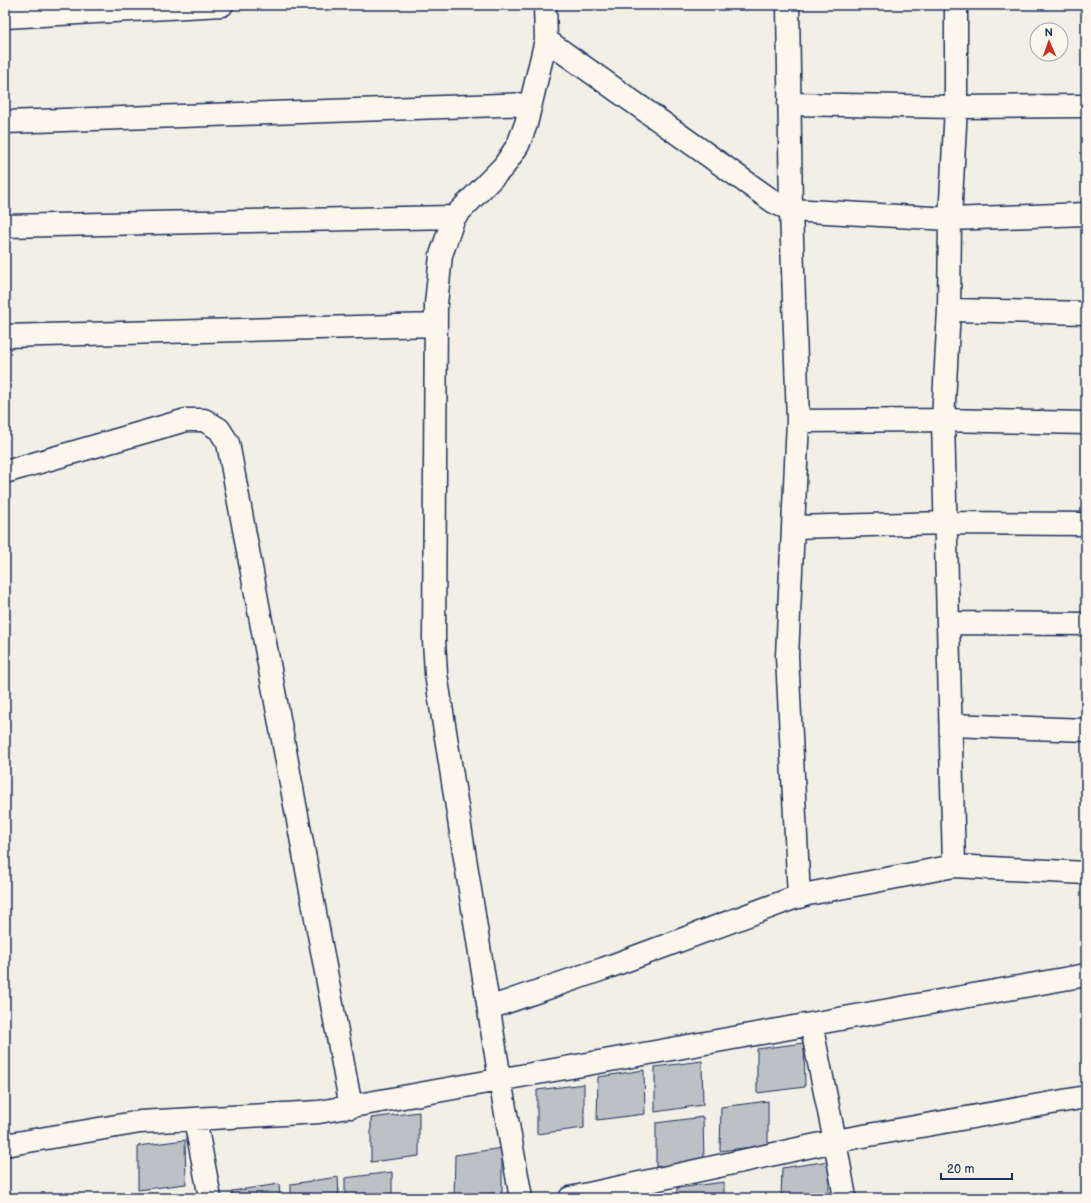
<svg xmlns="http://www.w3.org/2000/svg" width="1091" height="1203" font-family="'Balsamiq Sans',sans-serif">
  <rect width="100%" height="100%" fill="#f2efe6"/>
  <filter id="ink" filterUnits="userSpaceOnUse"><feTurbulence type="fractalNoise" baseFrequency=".025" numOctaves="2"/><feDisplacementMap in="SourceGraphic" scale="8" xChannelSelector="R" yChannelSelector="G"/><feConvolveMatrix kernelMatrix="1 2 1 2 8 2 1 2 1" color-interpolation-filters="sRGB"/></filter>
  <g filter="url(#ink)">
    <path fill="#bdc0c4" stroke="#1b2f5e" d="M804,1043L805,1087L757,1093V1049Z
      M702,1061L703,1105L655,1112V1067Z
      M644,1070L645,1114L597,1120L598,1077Z
      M584,1084V1128L537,1134V1090Z
      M768,1101V1145L720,1151L721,1107Z
      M419,1112V1156L371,1162V1118Z
      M703,1117L704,1161L656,1167V1123Z
      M185,1140L186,1184L138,1190V1146Z
      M502,1148V1192L454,1198L455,1155Z
      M829,1161V1198H781L782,1168Z
      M392,1172V1198H345V1178Z
      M338,1177L339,1198H291V1184Z
      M724,1182V1198H677V1188Z
      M279,1184L280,1198H232V1191Z"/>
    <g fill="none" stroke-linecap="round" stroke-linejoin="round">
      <g stroke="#1b2f5e" stroke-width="25">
        <path id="minor" d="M788,5L791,210L798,421L787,656L799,897
          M5,17L222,5
          M546,40L774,202L791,210L950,219L1086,214
          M789,104L956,107L1086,106
          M5,122L531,104
          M5,226L454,217
          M949,310L1086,313
          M5,336L436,325
          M798,421L943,420L1086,423
          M5,472L186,420H204L219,429L228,443L351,1107
          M793,527L946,523L1086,524
          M949,623L1086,624
          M951,725L1086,730
          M954,866L943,420L949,310L950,219L956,107V5
          M489,1008L603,969L791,899L808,894L954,866L1086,873
          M811,1024L835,1141L845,1198
          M195,1119L210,1198
          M5,1145L140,1122L319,1112L1086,975
          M521,1198L500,1080L436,674L434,640L436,304L441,255L454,217L504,166L518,145L526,124L546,40L545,5
          M570,1198L835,1141L1086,1097"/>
      </g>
      <use href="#minor" stroke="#fbf7ec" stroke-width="22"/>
    </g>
  </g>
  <rect width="1091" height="1203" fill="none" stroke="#fbf7ec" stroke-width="20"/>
  <rect x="10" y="10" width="1071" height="1183" fill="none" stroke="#1b2f5e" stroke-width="1.5" filter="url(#ink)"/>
  <g transform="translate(1049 42) rotate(358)"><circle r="19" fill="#fbf7ec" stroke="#a1a7b3"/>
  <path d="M0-3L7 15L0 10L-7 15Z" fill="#c8321e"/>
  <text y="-6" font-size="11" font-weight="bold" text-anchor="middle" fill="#1b2f5e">N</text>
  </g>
  <path d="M941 1173v6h71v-6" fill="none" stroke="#1b2f5e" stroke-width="2"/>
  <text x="947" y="1173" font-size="12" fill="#1b2f5e" stroke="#fbf7ec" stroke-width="3" paint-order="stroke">20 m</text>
</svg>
